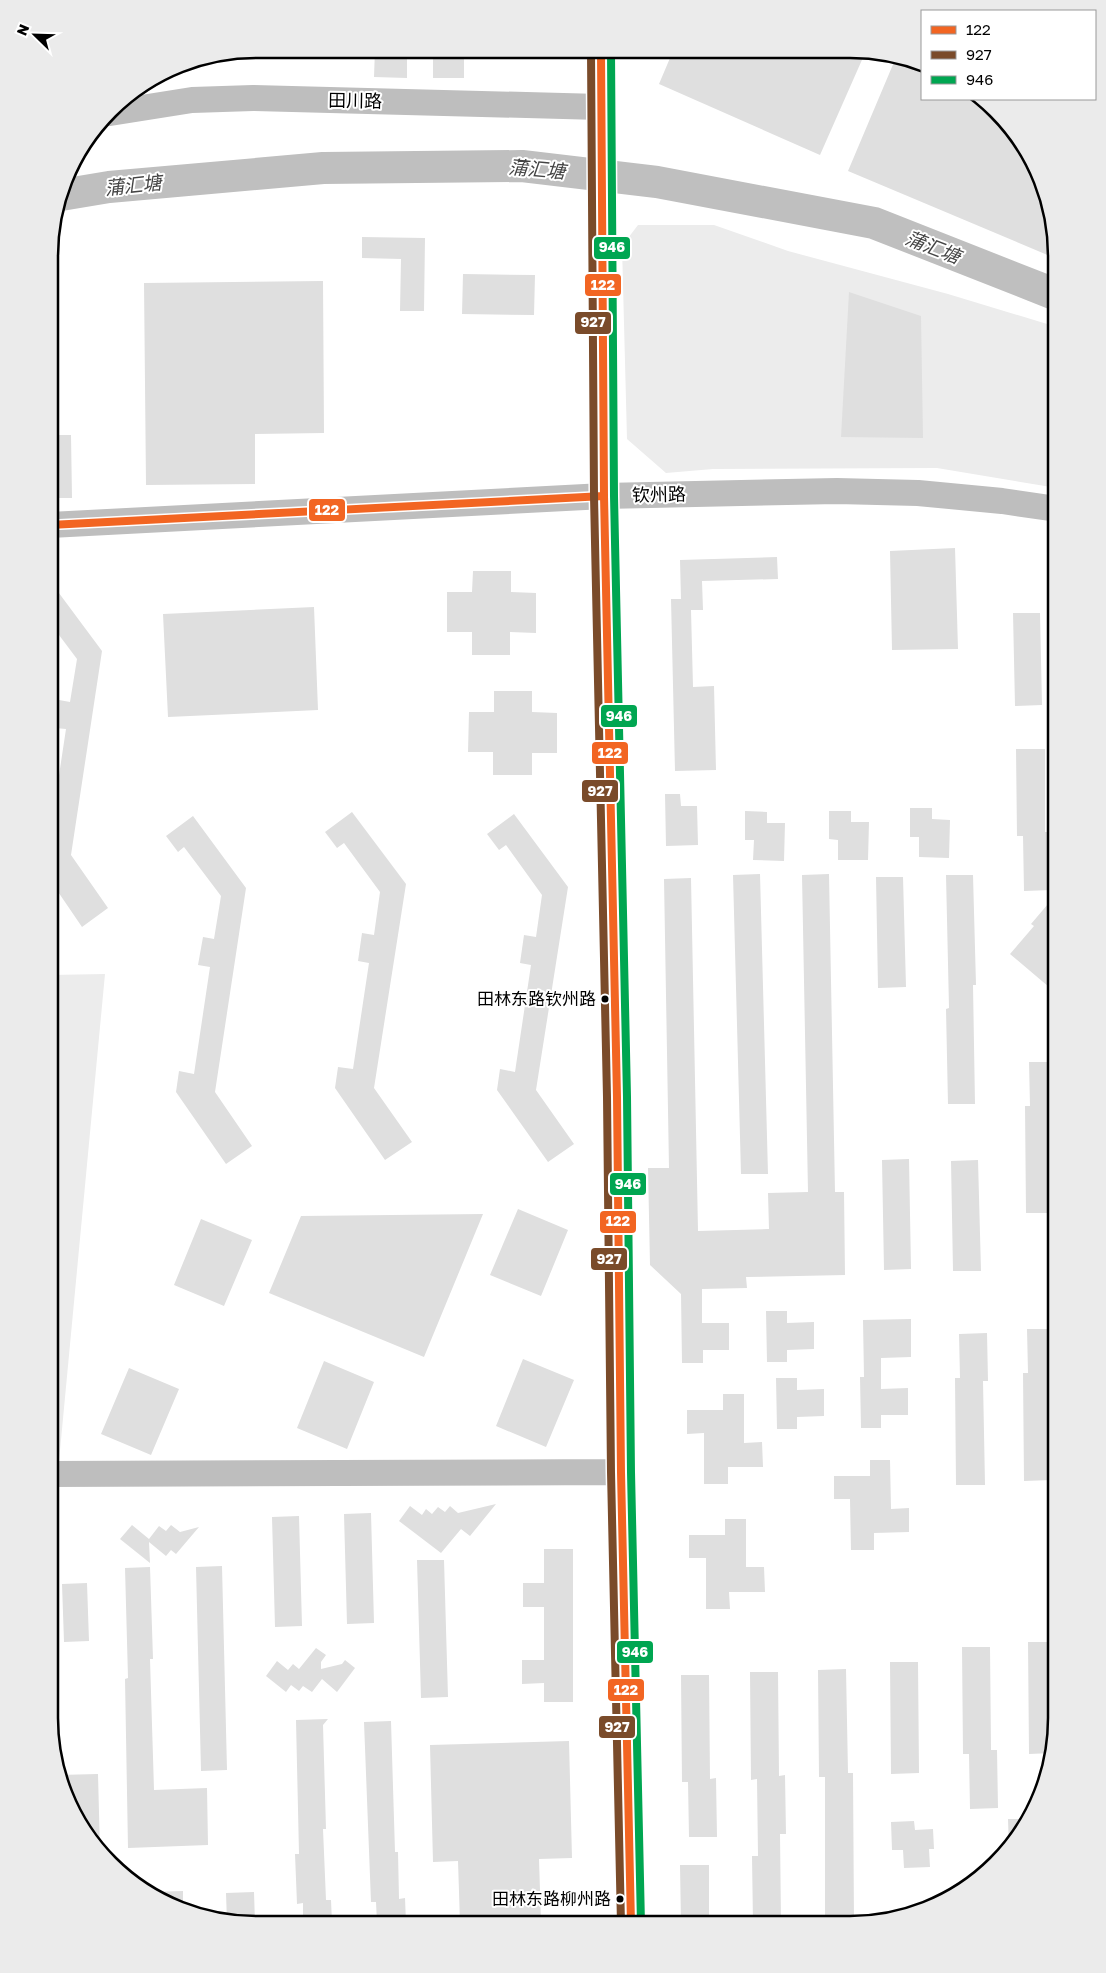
<svg xmlns="http://www.w3.org/2000/svg" width="1106" height="1973" font-family="'Golos Text','Noto Sans SC',sans-serif">
  <rect width="100%" height="100%" fill="#fff"/>
  <path fill="#ececec" d="M638,225H714L788,251L948,294L1057,327V488L937,468L713,469L666,473L627,439L622,246Z
    M105,974L59,1461H49L50,975Z"/>
  <g fill="none" stroke-linecap="round" stroke-linejoin="round">
    <path stroke="#bfbfbf" stroke-width="32" d="M61,195L109,187L323,168L522,166L657,182L874,223L1057,295"/>
  </g>
  <path fill="#dfdfdf" d="M375,49L407,50V78L374,77Z
    M433,50H464V78H433Z
    M673,51L865,53L820,155L659,84Z
    M897,55L922,63V99H985L1022,140L1046,189L1057,259L848,171Z
    M362,237L425,238L424,311H400L401,259L362,258Z
    M463,274L535,275L534,315L462,314Z
    M323,281L324,433L255,434V484L146,485L144,283Z
    M849,292L921,316L923,438L841,437Z
    M50,435H71L72,498H50Z
    M955,548L958,649L892,650L890,551Z
    M777,557L778,579L702,581L703,610H691L693,687L714,686L716,770L675,771L671,599H681L680,560Z
    M473,571H511V592L536,593V633L510,632V655H472V632H447V592H472Z
    M50,581L102,651L71,855L108,908L82,927L50,880V835L66,729L55,728L59,700L70,702L77,659L50,623Z
    M314,607L318,710L168,717L163,614Z
    M1013,613H1040L1042,705L1015,706Z
    M494,691H532V712L557,713V753H532V775H493V752H468L469,712H494Z
    M1016,749H1045V832H1052V890L1024,891L1023,836H1017Z
    M665,794H680L681,806H697L698,845L666,846Z
    M910,808H932V819L950,820L949,858L919,857V837H910Z
    M745,811L767,812V823H785L784,861L753,860L754,840H745Z
    M829,811H851V822H869L868,860H838V840L829,839Z
    M352,812L406,884L374,1088L412,1142L385,1160L335,1088L338,1067L353,1069L369,963L358,961L362,933L374,935L380,892L344,843L337,848L325,832Z
    M514,814L568,887L536,1090L574,1144L548,1162L497,1090L500,1069L515,1072L531,965L520,963L524,935L536,937L542,895L506,845L499,850L487,834Z
    M193,816L246,888L215,1092L252,1146L226,1164L176,1092L179,1071L194,1074L210,967L198,965L203,937L214,939L221,896L184,847L178,852L166,836Z
    M760,874L768,1174H741L733,875Z
    M829,874L835,1192H844L845,1275L746,1277L747,1288L702,1289V1323H729V1350H703V1363H682L681,1294L650,1265L648,1168H669L664,879L691,878L698,1231L769,1229L768,1193L808,1192L802,875Z
    M946,875H973L976,985H973L975,1104H948L946,1009L949,1008Z
    M876,877H903L906,987L878,988Z
    M1048,904L1057,912V978L1049,987L1010,954L1034,926L1031,924Z
    M1029,1062H1057V1110H1053L1054,1213H1026L1025,1106H1030Z
    M909,1159L911,1269L884,1270L882,1160Z
    M978,1160L981,1271H953L951,1161Z
    M518,1209L568,1230L541,1296L490,1275Z
    M483,1214L424,1357L269,1293L301,1216Z
    M201,1219L252,1240L224,1306L174,1285Z
    M766,1311H787V1323L814,1322V1349L787,1350V1362H767Z
    M911,1319V1357L881,1358V1389L908,1388V1415H881V1428H861L860,1377H864L863,1320Z
    M1027,1329H1055L1056,1377H1051L1052,1480L1024,1481L1023,1373H1028Z
    M987,1333L988,1381H983L985,1485H956L955,1378H960L959,1334Z
    M523,1359L574,1380L546,1447L496,1426Z
    M324,1361L374,1382L347,1449L297,1428Z
    M129,1368L179,1389L151,1455L101,1434Z
    M776,1378H797V1390L824,1389V1416L797,1417V1429H777Z
    M723,1394H744V1443L762,1442L763,1467H728V1484H704V1433L687,1434V1410H723Z
    M870,1460H890L891,1509L909,1508V1532L874,1533V1550H851L850,1499H834V1476H870Z
    M496,1504L470,1536L461,1529L441,1553L399,1521L410,1506L422,1515L426,1509L432,1514L438,1507L445,1512L450,1506L458,1513Z
    M371,1513L374,1623L347,1624L344,1514Z
    M299,1516L302,1626L275,1627L272,1517Z
    M725,1519H746V1567H764L765,1592H729L730,1609H706V1558H689V1535H725Z
    M132,1525L149,1539L159,1526L166,1531L171,1525L180,1532L199,1527L176,1554L171,1550L166,1556L149,1542L150,1563L120,1539Z
    M544,1549H573V1702H544V1683L522,1684V1660H544V1607H523V1583H544Z
    M417,1560H444L448,1697L421,1698Z
    M222,1566L227,1770L201,1771L196,1567Z
    M150,1567L153,1659H150L154,1790L207,1788L208,1845L128,1848L125,1679L128,1678L125,1568Z
    M87,1583L89,1641L64,1642L62,1584Z
    M1028,1642H1056L1057,1731L1052,1753L1029,1754Z
    M962,1647H990L991,1750H997L998,1808L970,1809L969,1754H963Z
    M316,1648L326,1655L321,1662V1669L342,1664L345,1660L355,1668L337,1692L322,1679L312,1692L303,1686L299,1691L291,1685L286,1692L266,1676L277,1661L288,1670L293,1664L299,1669Z
    M890,1662H918L919,1773L891,1774Z
    M846,1669L848,1773H853L854,1924H825V1777H819L818,1670Z
    M750,1672H778L779,1776L785,1775L786,1834H780L781,1924H753L752,1856H758L757,1779L751,1780Z
    M681,1675H709L710,1779L716,1778L717,1837H689L688,1782H682Z
    M328,1719L323,1725L326,1829H323L326,1900H331L332,1923H303V1903L297,1904L295,1854H299L296,1720Z
    M391,1721L395,1852H398L399,1899L405,1898L406,1923H377L376,1902H371L364,1722Z
    M569,1741L572,1858L539,1859L541,1923H460L458,1861L433,1862L430,1745Z
    M98,1774L100,1851L84,1833L60,1784L58,1775Z
    M1008,1819H1029L1014,1844L1009,1849Z
    M914,1821L915,1830L933,1829L934,1849H929L930,1867L904,1868L903,1850H892L891,1822Z
    M680,1865H709V1924H681Z
    M183,1891V1910L176,1908L150,1892Z
    M254,1892L255,1923L227,1922L226,1893Z"/>
  <g fill="none" stroke-linecap="round" stroke-linejoin="round">
    <path stroke="#b9b9b9" stroke-width="3" stroke-dasharray="1 2.5" stroke-linecap="butt" d="M49,1155L54,1143L49,1113"/>
    <path stroke="#bebebe" stroke-width="26" d="M601,51L604,496L617,1097L621,1472L631,1924
      M110,113L192,100L253,98L600,107
      M50,525L604,496L837,491L918,493L1002,501L1057,509
      M49,1474L621,1472"/>
    <g stroke="#fff" stroke-width="11">
      <path id="bus-1" d="M601,51L604,496L617,1097L621,1472L631,1924
        M50,525L604,496"/>
    </g>
    <g stroke="#fff" stroke-width="11">
      <path id="bus-2" d="M591,51L594,496L607,1097L611,1472L621,1924"/>
    </g>
    <g stroke="#fff" stroke-width="11">
      <path id="bus-3" d="M611,51L614,496L627,1097L631,1472L641,1924"/>
    </g>
    <use href="#bus-1" stroke="#f26522" stroke-width="8"/>
    <use href="#bus-2" stroke="#7a4b2a" stroke-width="8"/>
    <use href="#bus-3" stroke="#00a651" stroke-width="8"/>
  </g>
  <g fill="#000" stroke="#fff" stroke-width="2">
    <circle cx="605" cy="999" r="4.5"/>
    <circle cx="620" cy="1899" r="4.5"/>
  </g>
  <g text-anchor="middle" stroke-width="4" stroke-linejoin="round" paint-order="stroke">
    <g font-size="17" fill="#000" stroke="#fff" text-anchor="end">
      <text x="596" y="1005">田林东路钦州路</text>
      <text x="611" y="1905">田林东路柳州路</text>
    </g>
    <g font-size="18" fill="#000" stroke="#fff">
      <text transform="translate(355 101) rotate(1)" y="6">田川路</text>
      <text transform="translate(659 495) rotate(-1)" y="6">钦州路</text>
    </g>
    <g font-size="19" font-style="italic" fill="#444" stroke="#fff">
      <text transform="translate(537 169) rotate(5)" y="7">蒲汇塘</text>
      <text transform="translate(133 185) rotate(-6)" y="7">蒲汇塘</text>
      <text transform="translate(933 247) rotate(21)" y="7">蒲汇塘</text>
    </g>
  </g>
  <path d="M0 0H1106V1973H0ZM256 58H850A198 198 0 0 1 1048 256V1718A198 198 0 0 1 850 1916H256A198 198 0 0 1 58 1718V256A198 198 0 0 1 256 58Z" fill="#ebebeb" fill-rule="evenodd"/>
  <path fill="none" stroke="#000" stroke-width="2.5" d="M256 58H850A198 198 0 0 1 1048 256V1718A198 198 0 0 1 850 1916H256A198 198 0 0 1 58 1718V256A198 198 0 0 1 256 58Z"/>
  <g stroke="#fff" stroke-width="2">
    <rect x="593" y="236" width="38" height="24" rx="5" fill="#00a651"/>
    <rect x="584" y="273" width="38" height="24" rx="5" fill="#f26522"/>
    <rect x="574" y="311" width="38" height="24" rx="5" fill="#7a4b2a"/>
    <rect x="308" y="498" width="38" height="24" rx="5" fill="#f26522"/>
    <rect x="600" y="704" width="38" height="24" rx="5" fill="#00a651"/>
    <rect x="591" y="741" width="38" height="24" rx="5" fill="#f26522"/>
    <rect x="581" y="779" width="38" height="24" rx="5" fill="#7a4b2a"/>
    <rect x="609" y="1172" width="38" height="24" rx="5" fill="#00a651"/>
    <rect x="599" y="1210" width="38" height="24" rx="5" fill="#f26522"/>
    <rect x="590" y="1247" width="38" height="24" rx="5" fill="#7a4b2a"/>
    <rect x="616" y="1640" width="38" height="24" rx="5" fill="#00a651"/>
    <rect x="607" y="1678" width="38" height="24" rx="5" fill="#f26522"/>
    <rect x="598" y="1715" width="38" height="24" rx="5" fill="#7a4b2a"/>
  </g>
  <g font-size="14" text-anchor="middle" font-weight="bold" fill="#fff">
    <text x="612" y="252">946</text>
    <text x="603" y="290">122</text>
    <text x="593" y="327">927</text>
    <text x="327" y="515">122</text>
    <text x="619" y="721">946</text>
    <text x="610" y="758">122</text>
    <text x="600" y="796">927</text>
    <text x="628" y="1189">946</text>
    <text x="618" y="1226">122</text>
    <text x="609" y="1264">927</text>
    <text x="635" y="1657">946</text>
    <text x="626" y="1695">122</text>
    <text x="617" y="1732">927</text>
  </g>
  <rect x="921" y="10" width="175" height="90" fill="#ffffff" stroke="#999999"/>
  <rect x="931" y="26" width="25" height="8" fill="#f26522" stroke="#999999"/>
  <text x="966" y="35" font-size="15" fill="#000000">122</text>
  <rect x="931" y="51" width="25" height="8" fill="#7a4b2a" stroke="#999999"/>
  <text x="966" y="60" font-size="15" fill="#000000">927</text>
  <rect x="931" y="76" width="25" height="8" fill="#00a651" stroke="#999999"/>
  <text x="966" y="85" font-size="15" fill="#000000">946</text>
  <g transform="translate(35 35) rotate(293)" stroke="#ffffff" stroke-width="4" paint-order="stroke">
  <path d="M0-4L9 19L0 12L-9 19Z" fill="#000000"/>
  <text y="-8" font-size="14" font-weight="bold" text-anchor="middle" fill="#000000">N</text>
  </g>
</svg>
